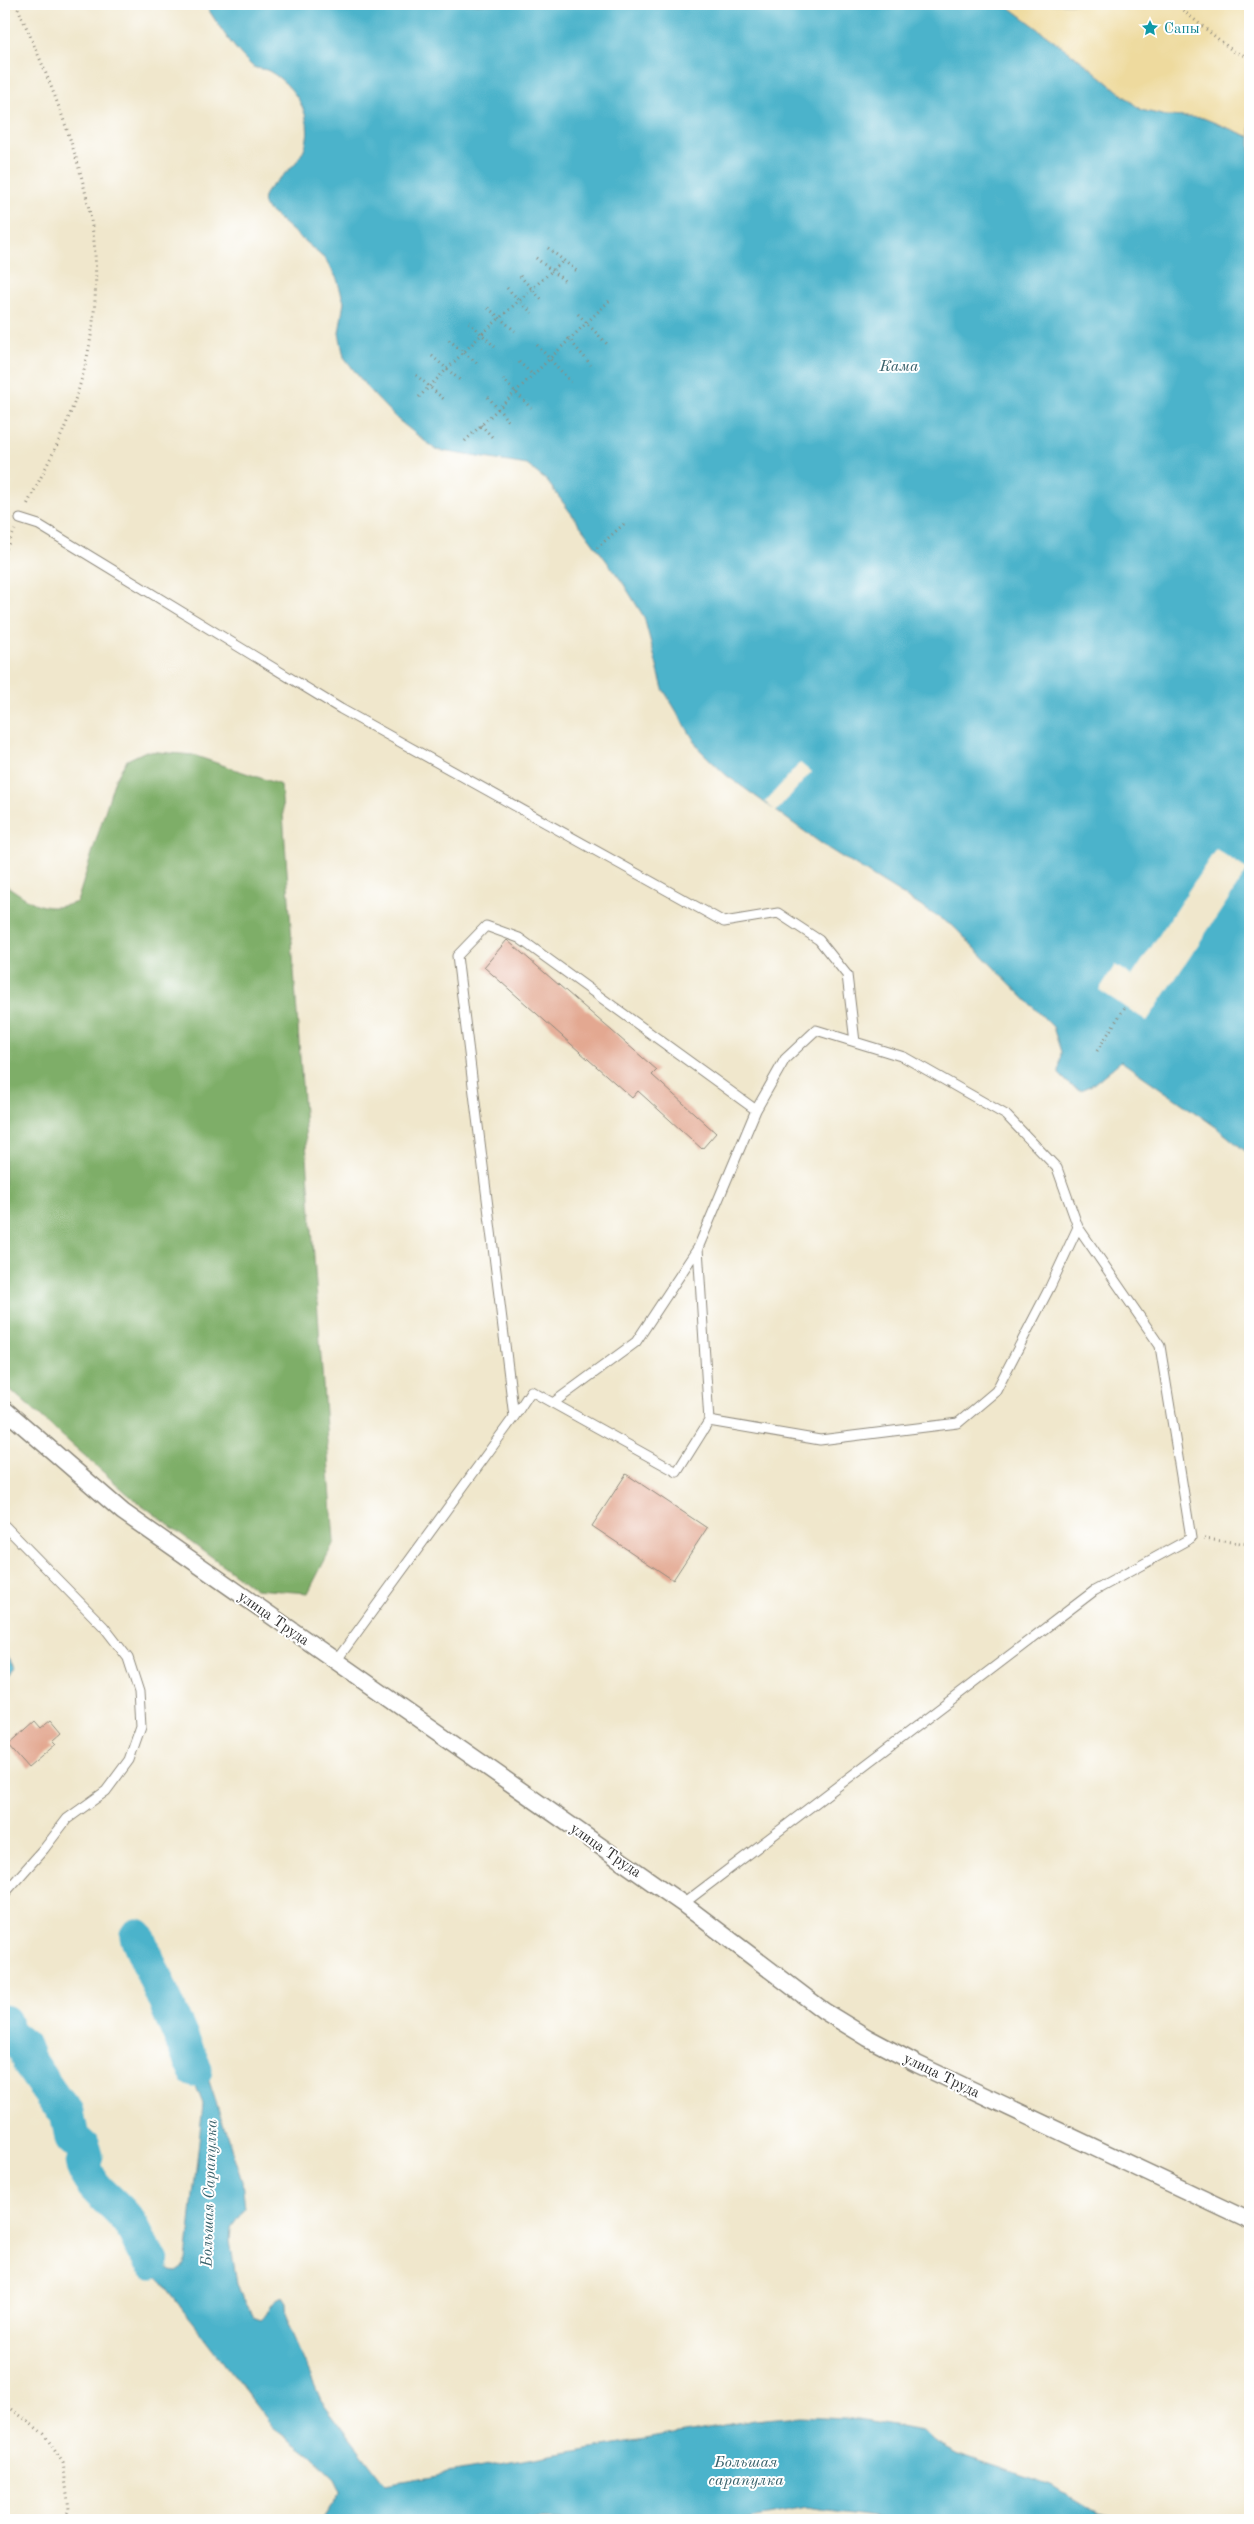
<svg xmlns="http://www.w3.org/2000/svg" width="1254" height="2524" font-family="'Old Standard TT',serif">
  <rect width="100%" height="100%" fill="#fff"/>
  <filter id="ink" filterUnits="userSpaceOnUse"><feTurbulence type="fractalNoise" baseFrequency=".02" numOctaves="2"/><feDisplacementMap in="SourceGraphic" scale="10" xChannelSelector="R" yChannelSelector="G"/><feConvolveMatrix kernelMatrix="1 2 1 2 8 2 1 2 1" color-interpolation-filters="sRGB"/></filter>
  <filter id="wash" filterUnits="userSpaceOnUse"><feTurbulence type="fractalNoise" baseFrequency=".0096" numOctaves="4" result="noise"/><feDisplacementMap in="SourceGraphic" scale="20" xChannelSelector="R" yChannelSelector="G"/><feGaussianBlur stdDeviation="1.12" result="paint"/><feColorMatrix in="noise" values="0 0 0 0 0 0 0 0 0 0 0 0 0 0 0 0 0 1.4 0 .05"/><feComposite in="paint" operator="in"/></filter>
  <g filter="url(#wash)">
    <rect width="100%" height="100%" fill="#f0e7cc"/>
    <path fill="#7eae68" stroke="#546c4a" d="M146,751L193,755L281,785L334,1542L308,1593L255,1589L130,1496L4,1384V884C33,903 43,914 77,902L115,779L127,760Z"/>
    <path fill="#eeda9e" stroke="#8c8264" d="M1005,4H1250V137L1203,118L1166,116L1141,110L1088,66Z"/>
    <path fill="#4cb3cb" stroke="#3c6f7b" d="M205,4H1005L1088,66L1141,110L1166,116L1203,118L1250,137V1155L1216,1127L1121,1061L1092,1085L1080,1090L1070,1085L1059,1074L1061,1052L1053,1027L954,927L829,849L726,775L700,750L663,689L644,617L623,583L547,481L527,465L436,450L397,419L369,390L344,357L339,333L344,302L337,279L326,260L265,207C252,181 322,171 305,114C300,97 285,80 269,71C263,68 256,70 251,65C233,48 218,25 205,4Z
      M4,1652L15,1668L4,1681Z
      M181,2021L209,2081L242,2181L245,2208L231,2228L230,2241L237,2283L243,2300L253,2317L261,2320C271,2312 269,2300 283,2296L287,2302L288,2324L321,2400L385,2484L754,2420L799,2416L845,2418L924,2431L934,2441L959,2454L1051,2485L1099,2514L1125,2520H896L806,2508L740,2520H322L341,2491L335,2479L310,2455L273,2427L163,2284L142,2263L128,2232L130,2212L138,2220L144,2243L170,2271L176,2272L182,2268L186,2260L203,2104L174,2030Z"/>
    <path fill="#f0e7cc" d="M800,763L811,772L776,812L765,802Z
      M1216,849L1248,870L1147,1021L1099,990L1115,965L1132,976Z"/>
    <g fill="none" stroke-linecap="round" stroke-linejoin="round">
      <path stroke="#4cb3cb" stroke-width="35" d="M137,1936L195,2070
        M4,2022L7,2033L23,2046L30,2064L54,2099L67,2112L72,2138L84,2149L86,2156L83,2165C89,2189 115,2202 129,2222C139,2236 139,2247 152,2262"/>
    </g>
    <g id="blocks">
      <path fill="#e3a891" d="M507,940L657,1070L652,1075L716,1133L702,1149L638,1091L632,1098L484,967Z
        M626,1474L707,1528L673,1580L592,1526Z
        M52,1719L63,1732L53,1741L56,1744L28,1768L8,1745L35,1721L41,1728Z"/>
    </g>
  </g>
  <g filter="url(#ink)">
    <use href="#blocks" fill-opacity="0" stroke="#8e897c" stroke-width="1"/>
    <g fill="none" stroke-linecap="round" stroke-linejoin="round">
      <g stroke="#8e897c" stroke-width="11">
        <path id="lane" d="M20,519L39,525L341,709L724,922L778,913L819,940L847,975L855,1042
          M553,1403L636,1342L698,1248
          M514,1417L531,1391L677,1472L709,1421
          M4,1525L104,1627L128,1658L139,1692L141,1726L129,1760L106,1791L67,1819L44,1849L4,1894
          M336,1661L514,1417L457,956L486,926L519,938L756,1110L698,1248L709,1421L820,1440L958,1423L996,1391L1050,1287L1078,1227L1057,1168L1006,1115L904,1057L816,1030L785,1059L756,1110
          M683,1904L1094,1591L1191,1538L1160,1346L1078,1227"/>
      </g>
      <g stroke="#8e897c" stroke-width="19">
        <path id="street" d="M4,1409L123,1512L683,1904L824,2011L868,2038L917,2064L1250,2221"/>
      </g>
      <path stroke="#8e897c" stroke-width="3" stroke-dasharray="1 4" stroke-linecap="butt" d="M16,4C48,75 91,177 95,255C98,304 91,354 75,400C63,437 43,472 26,507
        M1175,4L1233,51L1250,58
        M548,248L578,272
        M536,258L566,282
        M520,276L543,301
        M507,288L532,313
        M488,308L515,331
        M578,314L608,345
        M469,322L495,347
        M568,338L591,365
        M449,340L478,364
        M537,345L571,382
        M432,356L461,381
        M519,362L532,374
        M416,375L446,401
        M503,379L531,408
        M419,397L482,334L564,260
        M488,397L509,422
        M481,425L493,438
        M465,441L609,301
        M597,548L625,523
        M4,553L15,530
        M1097,1051L1125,1007
        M1204,1539L1250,1544
        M4,2403L44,2434L63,2463L69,2509L65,2520"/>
      <use href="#lane" stroke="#fff" stroke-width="9"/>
      <use href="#street" stroke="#fff" stroke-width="16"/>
    </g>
  </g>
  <defs>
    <g id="sight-bare" transform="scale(1.35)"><path d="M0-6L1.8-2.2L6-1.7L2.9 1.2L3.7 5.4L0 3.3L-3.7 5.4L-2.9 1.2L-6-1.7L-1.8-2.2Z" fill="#0f9aa8" stroke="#fff" stroke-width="2.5" paint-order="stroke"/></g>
  </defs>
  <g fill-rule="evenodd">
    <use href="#sight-bare" x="1150" y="28"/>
  </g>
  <g text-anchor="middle" stroke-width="4" stroke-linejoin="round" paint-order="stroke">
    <g font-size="15" fill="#0d838f" stroke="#fff" text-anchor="start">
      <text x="1164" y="33">Сапы</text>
    </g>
    <g font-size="15" fill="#2b2b2b" stroke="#fff">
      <text transform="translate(274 1618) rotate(35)" y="5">улица Труда</text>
      <text transform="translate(606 1850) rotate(35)" y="5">улица Труда</text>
      <text transform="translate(942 2075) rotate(26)" y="5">улица Труда</text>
    </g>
    <g font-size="16" font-style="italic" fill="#38616b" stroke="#fff">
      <text x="899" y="371">Кама</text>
      <text transform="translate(208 2193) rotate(-88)" y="6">Большая Сарапулка</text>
      <text x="746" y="2467">Большая<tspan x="746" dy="18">сарапулка</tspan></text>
    </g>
  </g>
  <rect width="1254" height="2524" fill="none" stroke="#fff" stroke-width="20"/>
</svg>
